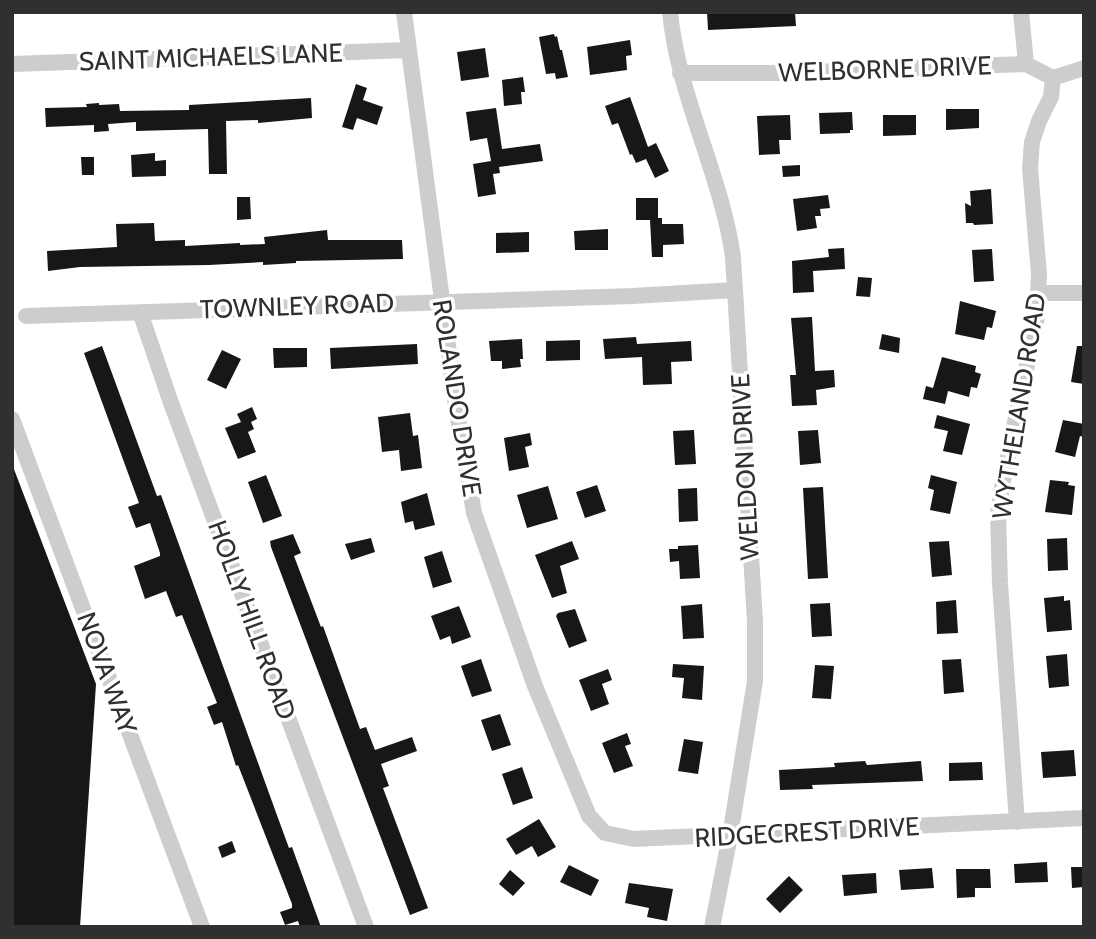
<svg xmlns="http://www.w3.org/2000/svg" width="1096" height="939" font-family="Cabin,sans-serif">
  <rect width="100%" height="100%" fill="#fff"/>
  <path fill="#171717" d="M707,12H795L796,26L708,30Z
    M554,34L555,37L557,36L560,50H562L568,77L556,79L555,73L546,74L539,37Z
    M630,40L632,55L626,56L627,70L590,75L587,47Z
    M485,48L489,77L461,81L457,52Z
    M523,77L525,92H521L522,104L504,106L502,80Z
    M356,84L367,88L363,100L383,107L377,125L357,118L353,130L342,127Z
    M630,97L648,147L656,143L669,171L655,178L646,159L636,163L632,154L630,155L618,123L612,125L605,106Z
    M311,98L312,118L258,123V120L226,121L227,174H209L208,129L136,131V122L108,124L109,131L94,132V125L46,127L45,108L87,107L86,104L99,103V105L119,104L120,111L189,110V105Z
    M496,108L502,149L540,144L543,161L499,167L500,173L493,174L496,194L478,197L473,164L491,161L487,138L470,141L466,112Z
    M946,109H979V128L946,130Z
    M852,112L853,130H850V133L820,134L819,113Z
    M790,115L791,140H779L780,154L759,155L757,116Z
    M883,115H916V135L883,136Z
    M155,153V161L166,160V176L132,177L131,155Z
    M81,157H94V175H82Z
    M800,165V176L783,177L782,166Z
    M991,189L993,224L974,225L973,223H966L965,203L971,206L970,191Z
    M828,195L830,208L820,209L821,216H815L817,228L797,231L793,199Z
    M237,197H250L251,219L237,220Z
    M636,198H658V218H662V224H683L684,244L663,245V257H652L650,220H636Z
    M154,223L155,241L185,240V246L240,243V245L265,244L264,237L327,230L328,240H402L403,259L296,261V263L263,265V262L209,265L80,267L48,271L47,251L117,247L116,224Z
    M608,229V250H575L574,231Z
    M529,232V252L496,253V233Z
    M844,248L845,269L813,271L814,292L793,293L792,261L829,257L828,249Z
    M992,249L994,281L974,282L972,250Z
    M858,277L872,278L870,297L856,296Z
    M960,301L996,311L992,328L987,327L984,340L955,334Z
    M812,317L815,371L834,370L835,387L816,390L817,405L792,406L790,375H796L791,318Z
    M882,334L900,338L899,353L879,349Z
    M636,337L637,344L691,341L692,361L671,362L672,384L643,385L642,357L605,359L603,339Z
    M522,339L523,359H520L521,367L502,369V361H491L489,341Z
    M580,340V360L546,361V341Z
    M417,344L418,364L331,369L330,348Z
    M102,346L157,496L161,495L278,818L289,848L292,847L321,927H300L298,921L285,925L280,912L292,908V904L238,765L236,766L222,722L214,725L207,707L217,703L182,615L176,617L166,591L145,599L134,566L160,556V553L150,523L136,528L128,507L139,503L84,353Z
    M1077,346H1084V384L1071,382Z
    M273,348H307V367L274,368Z
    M222,350L241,359L226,389L207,380Z
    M942,357L976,366L975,372L981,374L977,388L971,387L969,397L948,391L945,404L923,399L926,386L933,388Z
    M252,407L257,419L251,422L254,429L248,432L256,452L238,459L225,428L241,422L237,414Z
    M410,413L413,436L418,435L422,468L401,471L399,450L382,452L378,417Z
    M937,415L970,424L962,455L943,451L948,431L934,428Z
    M1063,420L1084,424V437L1080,436L1075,457L1055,452Z
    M694,430L696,464L675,465L673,431Z
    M818,430L821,463L800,465L798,431Z
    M530,433L532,445L525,447L529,467L509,471L504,438Z
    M12,464L96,684L80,927H12Z
    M266,475L282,516L263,523L248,482Z
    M931,475L957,482L950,514L930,510L934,490L928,488Z
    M1050,480L1069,482L1068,485L1075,486L1072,515L1045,512Z
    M597,485L606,511L585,518L576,492Z
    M548,486L558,519L527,528L517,495Z
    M823,487L828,578L808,579L803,488Z
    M697,488L698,521L679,522L678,489Z
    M427,493L435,525L415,530L413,521L405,523L401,502Z
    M293,534L301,553L294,556L321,627L323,626L360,729L366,727L375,750L412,737L417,751L381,764L389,786L383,788L428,908L410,915L271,547L270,541Z
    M371,538L375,552L351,560L345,544Z
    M1067,538L1068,570L1048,571L1047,539Z
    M572,541L579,559L560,566L567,593L552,598L535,555Z
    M949,541L952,575L932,577L929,542Z
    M698,545L700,578L680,579L679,561L670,562L669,549H678V546Z
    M442,551L452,582L433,588L424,557Z
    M1064,596V601L1070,600L1072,630L1047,632L1044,598Z
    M956,600L958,633L937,634L936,602Z
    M830,603L832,636L812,637L810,604Z
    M702,604L704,638L683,639L681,606Z
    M459,606L471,637L452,644L450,636L440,640L431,616Z
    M575,609L587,641L569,648L556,616L558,613Z
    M1067,654L1069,686L1049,688L1046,656Z
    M481,659L492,691L472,697L461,666Z
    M961,659L964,692L944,694L942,660Z
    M673,664L704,666L702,700L682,698L684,678L672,677Z
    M815,665L834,666L831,699L812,698Z
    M608,669L612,680L602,684L609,704L591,711L579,680Z
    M500,714L511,745L492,751L481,720Z
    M627,733L631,744L625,746L633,766L614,773L602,743Z
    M684,739L703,742L698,774L678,771Z
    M1074,750L1076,776L1043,778L1041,752Z
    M865,761L867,765L921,761L923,781L812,785L813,789L780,790L779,770L835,767L834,763Z
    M982,762L983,780L949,781V763Z
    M522,767L533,798L513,805L502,774Z
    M539,819L556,847L538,857L532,846L516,855L506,839Z
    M232,841L236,852L222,858L218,847Z
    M1047,862L1048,882L1015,883L1014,864Z
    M569,865L599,880L591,896L560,882Z
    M1071,867H1084V887L1072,888Z
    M932,868L934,888L901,890L899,870Z
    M956,869H990L991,888H975V897L957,898Z
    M510,870L525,883L513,896L499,884Z
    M876,873L877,893L844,896L842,875Z
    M789,876L803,890L780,913L766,899Z
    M629,883L673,889L667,921L647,917L649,908L625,903Z"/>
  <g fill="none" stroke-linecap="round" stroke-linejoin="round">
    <path stroke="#cdcdcd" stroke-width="16" d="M404,12L456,406L474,513L535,686L589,816L605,833L634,839L1084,818
      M670,12C678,97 721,173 733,257L755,622V681L730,836L712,927
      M1021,12L1026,64
      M12,64L409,50
      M680,73H785L1026,64L1053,78L1084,68
      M1040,293H1084
      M140,312L171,403L366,927
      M26,316L633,296L735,290
      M12,419L202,927
      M1017,822L1000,584L998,513L1004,475L1037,317L1039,274L1030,168L1032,142L1039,121L1051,97L1053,78"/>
  </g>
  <g text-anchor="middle" stroke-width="7" stroke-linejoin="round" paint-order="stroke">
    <g font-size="26" fill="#303030" stroke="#fff">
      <text transform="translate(211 57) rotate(-2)" y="9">SAINT MICHAELS LANE</text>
      <text transform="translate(885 69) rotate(-2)" y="9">WELBORNE DRIVE</text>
      <text transform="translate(297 306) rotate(-2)" y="9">TOWNLEY ROAD</text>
      <text transform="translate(457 398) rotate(81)" y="9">ROLANDO DRIVE</text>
      <text transform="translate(1019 406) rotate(-81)" y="9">WYTHELAND ROAD</text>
      <text transform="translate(745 467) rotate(-93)" y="9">WELDON DRIVE</text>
      <text transform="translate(252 620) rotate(70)" y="9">HOLLY HILL ROAD</text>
      <text transform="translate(107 673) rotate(70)" y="9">NOVA WAY</text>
      <text transform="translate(807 832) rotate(-3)" y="9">RIDGECREST DRIVE</text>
    </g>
  </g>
  <rect width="1096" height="939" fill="none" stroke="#303030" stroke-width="28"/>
</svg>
